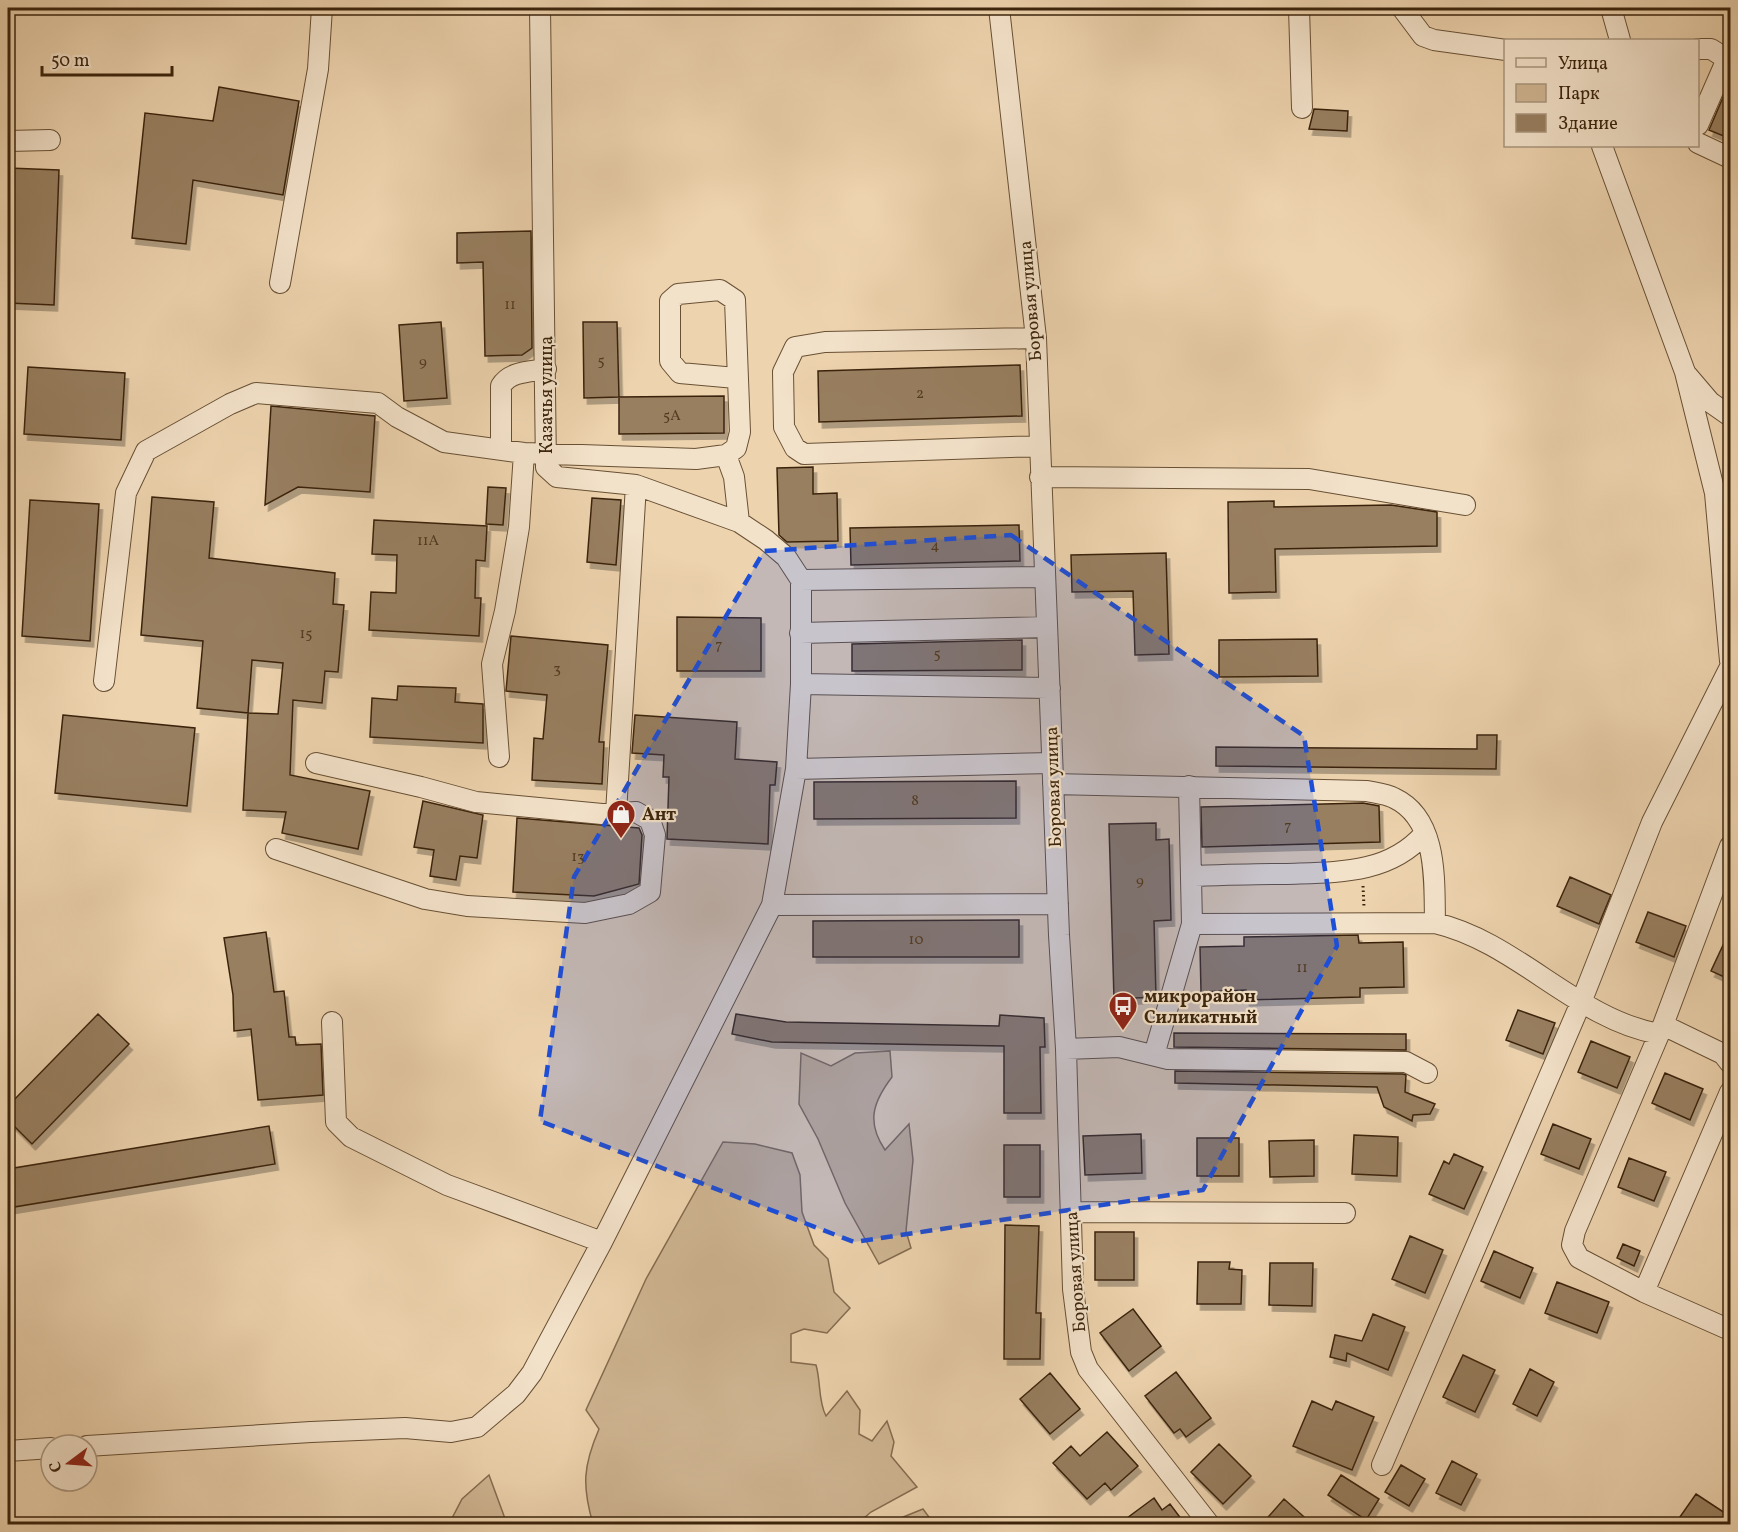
<svg xmlns="http://www.w3.org/2000/svg" width="1738" height="1532" font-family="Vollkorn,serif">
  <defs>
    <filter id="shadow"><feDropShadow dx="3.5" dy="6" stdDeviation="0" flood-color="#0004"/></filter>
  </defs>
  <rect width="100%" height="100%" fill="#edd3ae"/>
  <filter id="stains"><feTurbulence type="fractalNoise" baseFrequency=".00333" numOctaves="4"/><feColorMatrix values="0 0 0 0 .2 0 0 0 0 .09 0 0 0 0 .02 0 0 0 .5 -.17"/></filter>
  <radialGradient id="worn" r=".72"><stop offset=".6" stop-color="#630" stop-opacity="0"/><stop offset="1" stop-color="#630" stop-opacity=".3"/></radialGradient>
  <path fill="#cfb592" stroke="#856c4f" stroke-width="1.5" d="M890,1051L892,1077C873,1102 866,1122 885,1150L909,1124L913,1160L906,1231L911,1248L879,1264L845,1203L818,1139L799,1104L801,1053L831,1066L855,1053Z
    M723,1142L755,1144L792,1153L800,1175L802,1212L814,1245L828,1259L834,1292L850,1308L827,1333L804,1329L791,1334V1362L816,1365C821,1382 818,1401 826,1416L847,1391L860,1410L859,1434L872,1441L887,1421L894,1442L891,1456L917,1487L871,1512L857,1524H593C582,1486 583,1466 599,1429L586,1410L646,1279Z
    M489,1475L507,1524H449L462,1499Z
    M923,1509L934,1524H886Z"/>
  <path fill="#987f60" stroke="#3b240c" stroke-width="1.5" fill-rule="evenodd" filter="url(#shadow)" d="M219,87L299,101L283,195L193,180L186,244L132,238L145,113L213,121Z
    M1724,95L1731,98V139L1709,130Z
    M1314,109L1348,111L1347,131L1309,129Z
    M8,168L59,170L54,305L8,303Z
    M531,231L532,348L522,355L485,356L483,262L457,263V233Z
    M441,322L447,398L404,401L399,325Z
    M583,322H617L619,397L584,398Z
    M1020,365L1022,416L819,422L818,371Z
    M28,367L125,373L121,440L24,434Z
    M724,396V433L619,434V397Z
    M271,406L375,416L370,492L298,487L265,505Z
    M813,467V494L837,493L838,541L787,542L779,535L777,468Z
    M488,487L506,488L503,525L486,524Z
    M152,497L214,502L209,558L335,573L333,604L344,605L338,672L325,671L322,703L293,700L290,775L370,791L358,849L282,833L286,812L243,810L248,713L197,708L203,641L141,635ZM252,660L283,663L278,714L248,713Z
    M592,498L621,500L616,565L587,562Z
    M30,500L99,504L90,641L22,636Z
    M1274,501V507L1391,505L1437,512V546L1275,549L1276,592L1229,593L1228,502Z
    M374,520L487,526L485,561L476,560L475,598H481L479,636L369,630L371,592L396,593L397,555L372,554Z
    M1019,525L1020,561L851,565L850,528Z
    M1166,553L1169,654L1135,655L1133,591L1072,592L1071,555Z
    M677,617L761,618V671H677Z
    M511,636L608,645L599,742H604L602,784L532,780L534,738L543,739L547,695L506,691Z
    M1317,639L1318,676L1219,677V640Z
    M1022,640V670L852,671V644Z
    M398,686L456,688L455,702L483,704V743L370,737L372,698L397,700Z
    M63,715L195,728L187,806L55,793Z
    M635,715L737,722L735,759L777,762L775,785H770L768,844L667,839L669,777H663L664,755L632,753Z
    M1477,735H1497L1496,769L1216,766V747L1477,749Z
    M1016,781V818L814,819V782Z
    M423,801L483,815L477,858L460,856L456,880L430,876L434,850L414,847Z
    M1363,803L1379,806L1380,842L1202,847L1201,807Z
    M517,818L639,828L642,835L639,884L594,896L513,892Z
    M1156,823V840L1169,839L1171,920L1154,921L1156,997L1114,999L1109,824Z
    M1570,877L1611,895L1599,924L1557,906Z
    M1648,912L1686,926L1674,957L1636,942Z
    M1019,920V957H813V921Z
    M1731,928V980L1711,971Z
    M266,932L274,992L284,991L289,1037H295L296,1045L321,1044L323,1095L258,1100L251,1029L234,1031L233,995L224,938Z
    M1358,935L1359,943L1403,942L1404,987L1360,988V997L1246,1000V990L1201,992L1200,947L1244,946V937Z
    M1518,1010L1555,1023L1543,1054L1506,1040Z
    M98,1014L129,1044L32,1144L8,1120V1106Z
    M736,1014L786,1022L999,1026L1000,1015L1044,1018L1045,1047H1040L1041,1113H1004V1046L772,1042L732,1034Z
    M1174,1033L1406,1034V1050L1174,1047Z
    M1591,1041L1630,1057L1617,1088L1578,1072Z
    M1175,1071L1403,1074L1406,1075L1405,1092L1435,1104L1430,1114L1413,1115L1412,1121L1384,1107L1377,1087L1175,1083Z
    M1665,1073L1703,1089L1690,1120L1652,1103Z
    M1553,1124L1591,1139L1579,1169L1541,1154Z
    M269,1126L275,1164L8,1208V1169Z
    M1141,1134L1142,1173L1085,1175L1083,1136Z
    M1354,1135L1398,1137L1397,1176L1352,1174Z
    M1197,1138H1239V1176H1197Z
    M1314,1140V1176L1270,1177L1269,1141Z
    M1004,1145H1040V1197H1004Z
    M1454,1154L1483,1167L1464,1209L1429,1194L1444,1161L1449,1164Z
    M1629,1158L1666,1172L1654,1201L1618,1187Z
    M1005,1225L1039,1226L1036,1313H1041L1040,1359H1004Z
    M1095,1232H1134V1280H1095Z
    M1410,1236L1443,1250L1425,1293L1392,1279Z
    M1623,1244L1640,1251L1634,1266L1617,1258Z
    M1494,1251L1533,1268L1520,1298L1481,1281Z
    M1198,1262H1230L1229,1269L1242,1270L1241,1304H1197Z
    M1270,1263H1313L1312,1306L1269,1305Z
    M1557,1282L1609,1302L1597,1333L1545,1313Z
    M1133,1309L1161,1346L1129,1371L1100,1333Z
    M1373,1314L1405,1327L1388,1370L1347,1353L1346,1361L1330,1357L1335,1335L1362,1341Z
    M1463,1355L1495,1370L1475,1412L1443,1397Z
    M1530,1369L1554,1382L1537,1416L1513,1404Z
    M1176,1372L1211,1418L1186,1437L1180,1429L1174,1433L1145,1396Z
    M1050,1373L1080,1409L1050,1434L1020,1399Z
    M1312,1401L1332,1410L1336,1401L1374,1417L1352,1470L1293,1446Z
    M1107,1432L1138,1466L1111,1490L1105,1483L1087,1499L1053,1463L1071,1446L1080,1456Z
    M1219,1444L1251,1476L1223,1504L1191,1472Z
    M1452,1461L1477,1474L1461,1505L1436,1493Z
    M1401,1465L1425,1479L1409,1506L1385,1492Z
    M1341,1475L1379,1499L1366,1520L1328,1495Z
    M1696,1494L1731,1517V1524H1675Z
    M1154,1498L1162,1510L1170,1504L1185,1524H1119Z
    M1284,1499L1312,1524H1262Z"/>
  <g fill="none" stroke-linecap="round" stroke-linejoin="round">
    <g stroke="#685034" stroke-width="22">
      <path id="minor" d="M540,8L546,467L557,477L636,485L616,813
        M999,8L1036,338L1059,935L1066,1049L1073,1289L1081,1352L1088,1369L1209,1524
        M1299,8L1302,108
        M1402,8L1423,36L1434,40L1506,50
        M1611,8L1620,40
        M1698,49H1711L1727,59
        M1698,125L1727,59H1730
        M8,141L50,140
        M1698,143L1730,158
        M1602,146L1685,372L1715,493L1730,661
        M280,283L318,69L322,8
        M1036,338L825,342L795,347L783,372L784,427L795,448L804,454L1039,446
        M1687,375L1710,402L1730,416
        M501,450V386C510,371 530,372 546,369
        M726,455L734,477L739,522
        M1040,477L1309,479L1465,505
        M801,580L1044,577
        M800,633L1047,627
        M104,681L126,493L146,451L230,404L256,393L378,403L397,417L444,442L524,453L696,459L726,455L736,448L740,432L735,300L720,290L678,294L670,301V361L680,373L736,378
        M801,684L1050,688
        M499,757L492,664L505,611L519,527L524,453
        M796,769L1052,763
        M1053,784L1367,791C1376,793 1386,794 1394,798C1439,819 1434,883 1435,923L1192,924L1189,786
        M1730,846L1663,1025L1575,1231L1572,1245L1579,1258L1644,1292L1730,1330
        M276,849L425,899L467,906L585,913L629,904L650,892L655,835L650,820L636,812L602,814L476,802L421,787L316,763
        M1192,876C1223,875 1253,874 1284,874C1335,872 1388,875 1424,834
        M772,905L1058,904
        M1435,923C1517,942 1576,1019 1659,1034
        M332,1022L336,1122L351,1137L447,1185L602,1242
        M1663,1025L1723,1054L1730,1063
        M1066,1049L1119,1047L1168,1059L1406,1062L1427,1073
        M1154,1055L1192,924
        M1071,1212L1345,1213
        M1644,1292L1730,1092
        M87,1446L311,1432L405,1428L451,1432L477,1427L516,1394L532,1373L602,1242L772,905L796,769L801,684V580L786,557L766,540L739,522L636,485
        M8,1451L51,1448
        M1382,1465L1582,1000L1652,822L1730,667"/>
    </g>
    <path stroke="#3b240c" stroke-width="3" stroke-dasharray="1.5 3" stroke-linecap="butt" d="M1363,886L1364,907"/>
    <use href="#minor" stroke="#f3e2ca" stroke-width="20"/>
  </g>
  <path fill="#1d4ed8" fill-opacity="0.2" stroke="#1d4ed8" stroke-width="4.5" stroke-dasharray="12 8" stroke-linejoin="round" d="M1011,535L1304,736L1337,946L1203,1190L854,1242L540,1121L574,877L764,551Z"/>
  <defs>
    <g id="shop-pin" transform="scale(1.5)"><path d="M0 17L-7.5 6A9.5 9.5 0 1 1 7.5 6Z" fill="#8f2418" stroke="#f3e2ca"/><path d="M-5-2.5h2.3a2.7 3.5 0 0 1 5.4 0H5L5.5 6h-11ZM-1.5-2.5h3a1.5 2.3 0 0 0-3 0Z" fill="#fff"/></g>
    <g id="bus-pin" transform="scale(1.5)"><path d="M0 17L-7.5 6A9.5 9.5 0 1 1 7.5 6Z" fill="#8f2418" stroke="#f3e2ca"/><path d="M-5-6H5V4H4V6H2V4H-2V6H-4V4H-5ZM-3.5-4V0h7V-4ZM-3.5 1.2v1.5H-2V1.2ZM2 1.2v1.5H3.5V1.2Z" fill="#fff"/></g>
  </defs>
  <g fill-rule="evenodd">
    <use href="#shop-pin" x="621" y="814"/>
    <use href="#bus-pin" x="1123" y="1006"/>
  </g>
  <g text-anchor="middle" stroke-width="4.5" stroke-linejoin="round" paint-order="stroke">
    <g font-size="15" fill="#523b21">
      <text x="510" y="309">11</text>
      <text x="601" y="365">5</text>
      <text x="423" y="366">9</text>
      <text x="920" y="398">2</text>
      <text x="672" y="420">5А</text>
      <text x="428" y="545">11А</text>
      <text x="935" y="550">4</text>
      <text x="306" y="638">15</text>
      <text x="719" y="649">7</text>
      <text x="937" y="658">5</text>
      <text x="557" y="673">3</text>
      <text x="915" y="805">8</text>
      <text x="1288" y="830">7</text>
      <text x="578" y="861">13</text>
      <text x="1140" y="885">9</text>
      <text x="916" y="944">10</text>
      <text x="1302" y="972">11</text>
    </g>
    <g font-size="18" fill="#3b240c" stroke="#f3e2ca">
      <text transform="translate(1030 301) rotate(-95)" y="6">Боровая улица</text>
      <text transform="translate(546 395) rotate(-90)" y="6">Казачья улица</text>
      <text transform="translate(1053 787) rotate(-92)" y="6">Боровая улица</text>
      <text transform="translate(1075 1272) rotate(-94)" y="6">Боровая улица</text>
    </g>
    <g font-size="18" font-weight="bold" fill="#3b240c" stroke="#f3e2ca" text-anchor="start">
      <text x="642" y="820">Ант</text>
      <text x="1144" y="1002">микрорайон<tspan x="1144" dy="21">Силикатный</tspan></text>
    </g>
  </g>
  <rect width="1738" height="1532" fill="none" stroke="#edd3ae" stroke-width="30"/>
  <rect x="9" y="9" width="1720" height="1514" fill="none" stroke="#3b240c" stroke-width="3"/>
  <rect x="15" y="15" width="1708" height="1502" fill="none" stroke="#3b240c" stroke-width="1.5"/>
  <rect x="1504" y="39" width="195" height="108" fill="#f3e2ca" stroke="#a9967e" stroke-width="1.5"/>
  <rect x="1516" y="58" width="30" height="9" fill="#f3e2ca" stroke="#a9967e" stroke-width="1.5"/>
  <text x="1558" y="69" font-size="18" fill="#3b240c">Улица</text>
  <rect x="1516" y="84" width="30" height="18" fill="#cfb592" stroke="#a9967e" stroke-width="1.5"/>
  <text x="1558" y="99" font-size="18" fill="#3b240c">Парк</text>
  <rect x="1516" y="114" width="30" height="18" fill="#987f60" stroke="#a9967e" stroke-width="1.5"/>
  <text x="1558" y="129" font-size="18" fill="#3b240c">Здание</text>
  <g transform="translate(69 1463) rotate(254)"><circle r="28" fill="#f3e2ca" stroke="#a9967e" stroke-width="1.5"/>
  <path d="M0-4.5L10 22L0 15L-10 22Z" fill="#8f2418"/>
  <text y="-9" font-size="16" font-weight="bold" text-anchor="middle" fill="#3b240c">С</text>
  </g>
  <path d="M42 66v9h130v-9" fill="none" stroke="#3b240c" stroke-width="3"/>
  <text x="51" y="66" font-size="18" fill="#3b240c" stroke="#f3e2ca" stroke-width="4.5" paint-order="stroke">50 m</text>
  <rect width="100%" height="100%" filter="url(#stains)"/>
  <rect width="100%" height="100%" fill="url(#worn)"/>
</svg>
